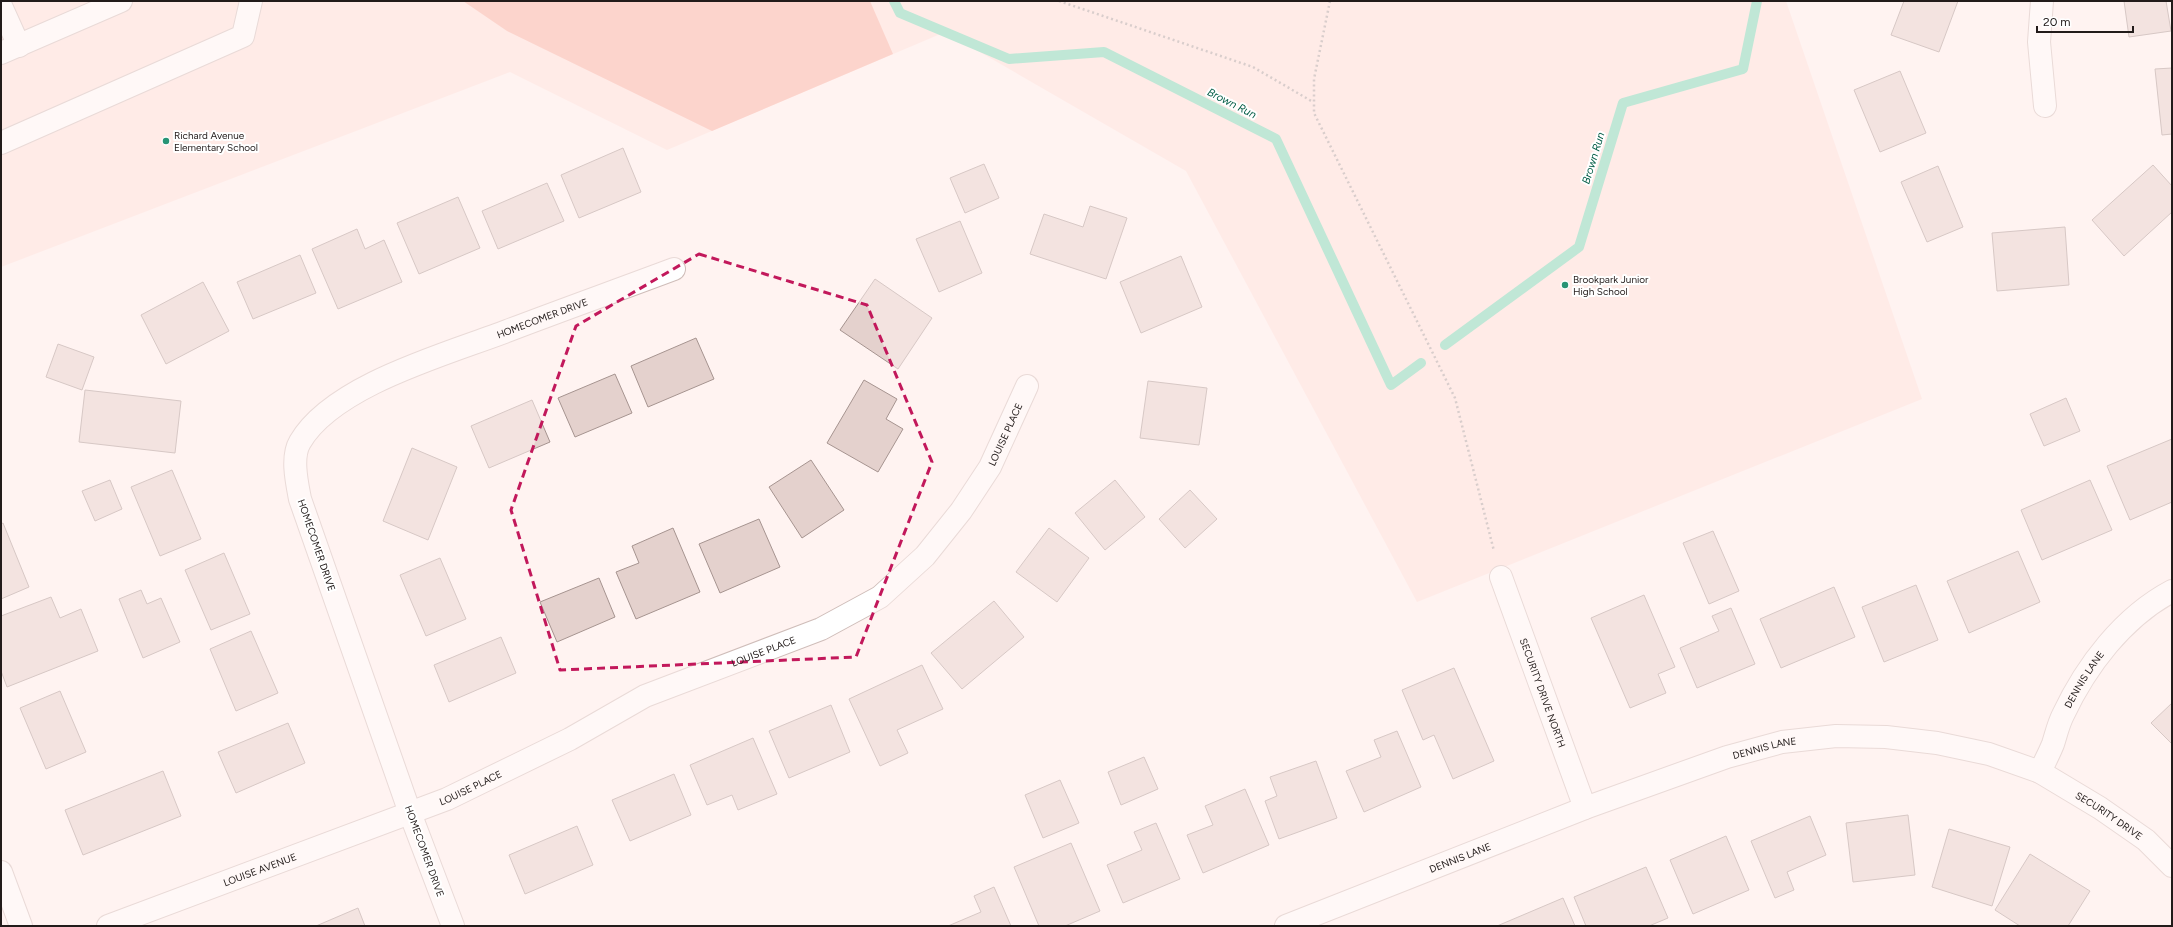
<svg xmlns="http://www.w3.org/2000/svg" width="2173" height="927" font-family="Figtree,sans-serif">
  <rect width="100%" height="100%" fill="#fff3f1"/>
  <path fill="#fee2dc" d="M1,1H1786L1922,399L1417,602L1186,171L945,32L667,150L510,72L1,267Z"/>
  <path fill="#f9b0a1" d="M463,1H870L893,54L712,131L507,31Z"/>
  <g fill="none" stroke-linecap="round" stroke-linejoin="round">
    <path stroke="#73d9b6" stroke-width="10" d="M894,1L900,13L1009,59L1104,52L1276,139L1391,385L1421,363
      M1445,345L1579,247L1623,103L1743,69L1757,1"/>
  </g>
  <path fill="#e4d1cd" stroke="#a69490" d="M1904,1H1958L1939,52L1891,35Z
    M2124,1H2166L2171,31L2129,37Z
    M2172,68V134L2162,135L2155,69Z
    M1900,71L1926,133L1880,152L1854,90Z
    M623,148L641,192L579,218L561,175Z
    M984,164L999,198L965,213L950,178Z
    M2153,165L2172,186V212L2124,256L2092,220Z
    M1938,166L1963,227L1927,242L1901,182Z
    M547,183L564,221L498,249L482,211Z
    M458,197L480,248L419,274L397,223Z
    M1090,206L1127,218L1106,279L1030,254L1044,214L1083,227Z
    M960,221L982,273L939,292L916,239Z
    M2065,227L2069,285L1997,291L1992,233Z
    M357,229L365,249L384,240L402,282L338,309L312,249Z
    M300,255L316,293L253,319L237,282Z
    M1181,256L1202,307L1141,333L1120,282Z
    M875,279L932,318L898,369L840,330Z
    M203,282L229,331L166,364L141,315Z
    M696,338L714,379L648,407L631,366Z
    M58,344L94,357L82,390L46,377Z
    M615,374L632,413L575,437L558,398Z
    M864,380L897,399L886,419L903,429L878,472L827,443Z
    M1148,381L1207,388L1199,445L1140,438Z
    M85,390L181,401L175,453L79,442Z
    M2066,398L2080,431L2044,446L2030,414Z
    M532,400L550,442L489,468L471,426Z
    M2172,439V502L2130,520L2107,466Z
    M412,448L457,467L428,540L383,521Z
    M811,460L844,510L802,538L769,487Z
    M172,470L201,539L160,556L131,487Z
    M110,480L122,509L95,521L82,491Z
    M1115,480L1145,517L1105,550L1075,513Z
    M2090,480L2112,530L2042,560L2021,510Z
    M1190,490L1217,519L1185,548L1159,519Z
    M759,519L780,567L720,593L699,544Z
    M3,523L29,587L1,599V524Z
    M673,528L700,592L636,619L616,572L639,563L632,546Z
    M1049,528L1089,558L1057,602L1016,572Z
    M1713,531L1739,591L1709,604L1683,543Z
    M2018,551L2040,602L1969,633L1947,581Z
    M224,553L250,614L211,630L185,570Z
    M440,558L466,619L426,636L400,575Z
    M599,578L615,617L557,642L540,602Z
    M1916,585L1938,640L1884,662L1862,607Z
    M1834,587L1855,637L1781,668L1760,619Z
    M141,590L147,604L161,598L180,642L143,658L119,599Z
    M1644,595L1675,667L1658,674L1666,693L1630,708L1591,618Z
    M51,597L60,618L81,609L98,651L7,687L1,671V616Z
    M994,601L1024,637L962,689L931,653Z
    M1731,608L1755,664L1697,688L1680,648L1719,631L1712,616Z
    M251,631L278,693L236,711L210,649Z
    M501,637L516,673L449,702L434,665Z
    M922,665L943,709L897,730L908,753L880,766L849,699Z
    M1454,668L1494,761L1453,779L1434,735L1423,740L1402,690Z
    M60,691L86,752L46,769L20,708Z
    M2172,703V744L2151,723Z
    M831,705L850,752L789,778L769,731Z
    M288,723L305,763L236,793L218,752Z
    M1397,731L1421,787L1364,812L1346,771L1381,757L1374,740Z
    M753,738L777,794L738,810L732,795L707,805L690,765Z
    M1144,757L1158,789L1121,805L1108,772Z
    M1316,761L1337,818L1279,839L1265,801L1277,796L1270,777Z
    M163,771L181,816L83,855L65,810Z
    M674,774L691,815L630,841L612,800Z
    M1060,780L1079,823L1043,838L1025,795Z
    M1245,789L1269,845L1203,873L1187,835L1213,825L1205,806Z
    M1908,815L1915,875L1853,882L1846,823Z
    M1810,816L1826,855L1787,872L1794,890L1775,898L1751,841Z
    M1156,823L1180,879L1123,903L1107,865L1142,850L1134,832Z
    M577,826L593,865L525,894L509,855Z
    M1949,829L2010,847L1992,906L1932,887Z
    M1726,836L1749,890L1693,914L1670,860Z
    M1071,843L1100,911L1065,926H1039L1014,867Z
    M2030,854L2090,891L2068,926H2020L1995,910Z
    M1646,867L1668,918L1649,926H1586L1574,897Z
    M994,887L1011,926H948L981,912L974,896Z
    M1563,898L1575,926H1497Z
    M358,908L365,926H316Z"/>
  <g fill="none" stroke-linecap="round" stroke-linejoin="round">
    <g stroke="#cfbdb9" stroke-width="24">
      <g id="minor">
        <path d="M2042,1L2039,42L2045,106"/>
        <path d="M1,6L19,46"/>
        <path d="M1,53L121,1"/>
        <path d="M1,143L243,36L251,1"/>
        <path id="s1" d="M1501,577L1585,808"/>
        <path id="s2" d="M2040,772C2044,763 2049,754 2053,744C2056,735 2058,725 2063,715C2086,666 2123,617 2172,591"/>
        <path d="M1,872L21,926"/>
        <path id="s3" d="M108,926L447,799L570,739L645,696L821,629L880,597L925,556L961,511L990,467L1027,386"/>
        <path id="s4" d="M453,926L410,813L300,499C297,483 291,457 300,442C333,385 447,354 507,331C562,310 618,290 674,269"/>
        <path id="s5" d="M1286,926L1585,808L1727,757L1782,742L1836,736L1886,737L1937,743L1989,754L2040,772L2100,808L2146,840L2172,866"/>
      </g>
    </g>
    <path stroke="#aba19f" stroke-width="2.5" stroke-dasharray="2 3" stroke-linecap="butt" d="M1059,1L1253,67L1313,102
      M1330,1L1314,79V113L1455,398L1494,551"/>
    <use href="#minor" stroke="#fff" stroke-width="22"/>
  </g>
  <path d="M0 0H2173V927H0ZM699,254L867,305L932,462L856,657L560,670L511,510L576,326Z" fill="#fff3f1" fill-opacity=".55" fill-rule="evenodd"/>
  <path fill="none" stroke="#c2185b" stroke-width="3" stroke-dasharray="8 5" stroke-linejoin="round" d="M699,254L867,305L932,462L856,657L560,670L511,510L576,326Z"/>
  <g fill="#279475" stroke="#fff" stroke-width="1.5">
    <circle cx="166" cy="141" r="4"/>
    <circle cx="1565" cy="285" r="4"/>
  </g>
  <g text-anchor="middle" stroke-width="4" stroke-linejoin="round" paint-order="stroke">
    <g font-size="10" fill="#221b1a" stroke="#fff" text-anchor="start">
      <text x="174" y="139">Richard Avenue<tspan x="174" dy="12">Elementary School</tspan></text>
      <text x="1573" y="283">Brookpark Junior<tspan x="1573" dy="12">High School</tspan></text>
    </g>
    <g font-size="10" fill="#221b1a" stroke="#fff">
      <text dy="4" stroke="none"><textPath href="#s4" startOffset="788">HOMECOMER DRIVE</textPath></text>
      <text dy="4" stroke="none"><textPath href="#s3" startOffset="1048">LOUISE PLACE</textPath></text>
      <text transform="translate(317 545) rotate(71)" y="4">HOMECOMER DRIVE</text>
      <text dy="4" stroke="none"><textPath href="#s3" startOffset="712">LOUISE PLACE</textPath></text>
      <text dy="4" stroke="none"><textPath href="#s2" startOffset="103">DENNIS LANE</textPath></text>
      <text dy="4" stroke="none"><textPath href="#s1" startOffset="123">SECURITY DRIVE NORTH</textPath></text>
      <text dy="4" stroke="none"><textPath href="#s5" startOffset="511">DENNIS LANE</textPath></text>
      <text dy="4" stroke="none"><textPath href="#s3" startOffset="388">LOUISE PLACE</textPath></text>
      <text dy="4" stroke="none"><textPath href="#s5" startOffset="874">SECURITY DRIVE</textPath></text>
      <text transform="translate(425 851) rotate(70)" y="4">HOMECOMER DRIVE</text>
      <text dy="4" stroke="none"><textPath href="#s5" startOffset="187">DENNIS LANE</textPath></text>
      <text dy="4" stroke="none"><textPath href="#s3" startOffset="162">LOUISE AVENUE</textPath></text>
    </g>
    <g font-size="11" font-style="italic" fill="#005b44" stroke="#fff">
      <text transform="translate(1232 103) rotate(27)" y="4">Brown Run</text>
      <text transform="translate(1593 158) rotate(-73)" y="4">Brown Run</text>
    </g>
  </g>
  <rect width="2173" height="927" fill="none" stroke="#221b1a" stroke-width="4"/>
  <path d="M2037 26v6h96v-6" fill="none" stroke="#221b1a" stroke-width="2"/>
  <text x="2043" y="26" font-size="12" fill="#221b1a" stroke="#ffffff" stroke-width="3" paint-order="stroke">20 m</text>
</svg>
